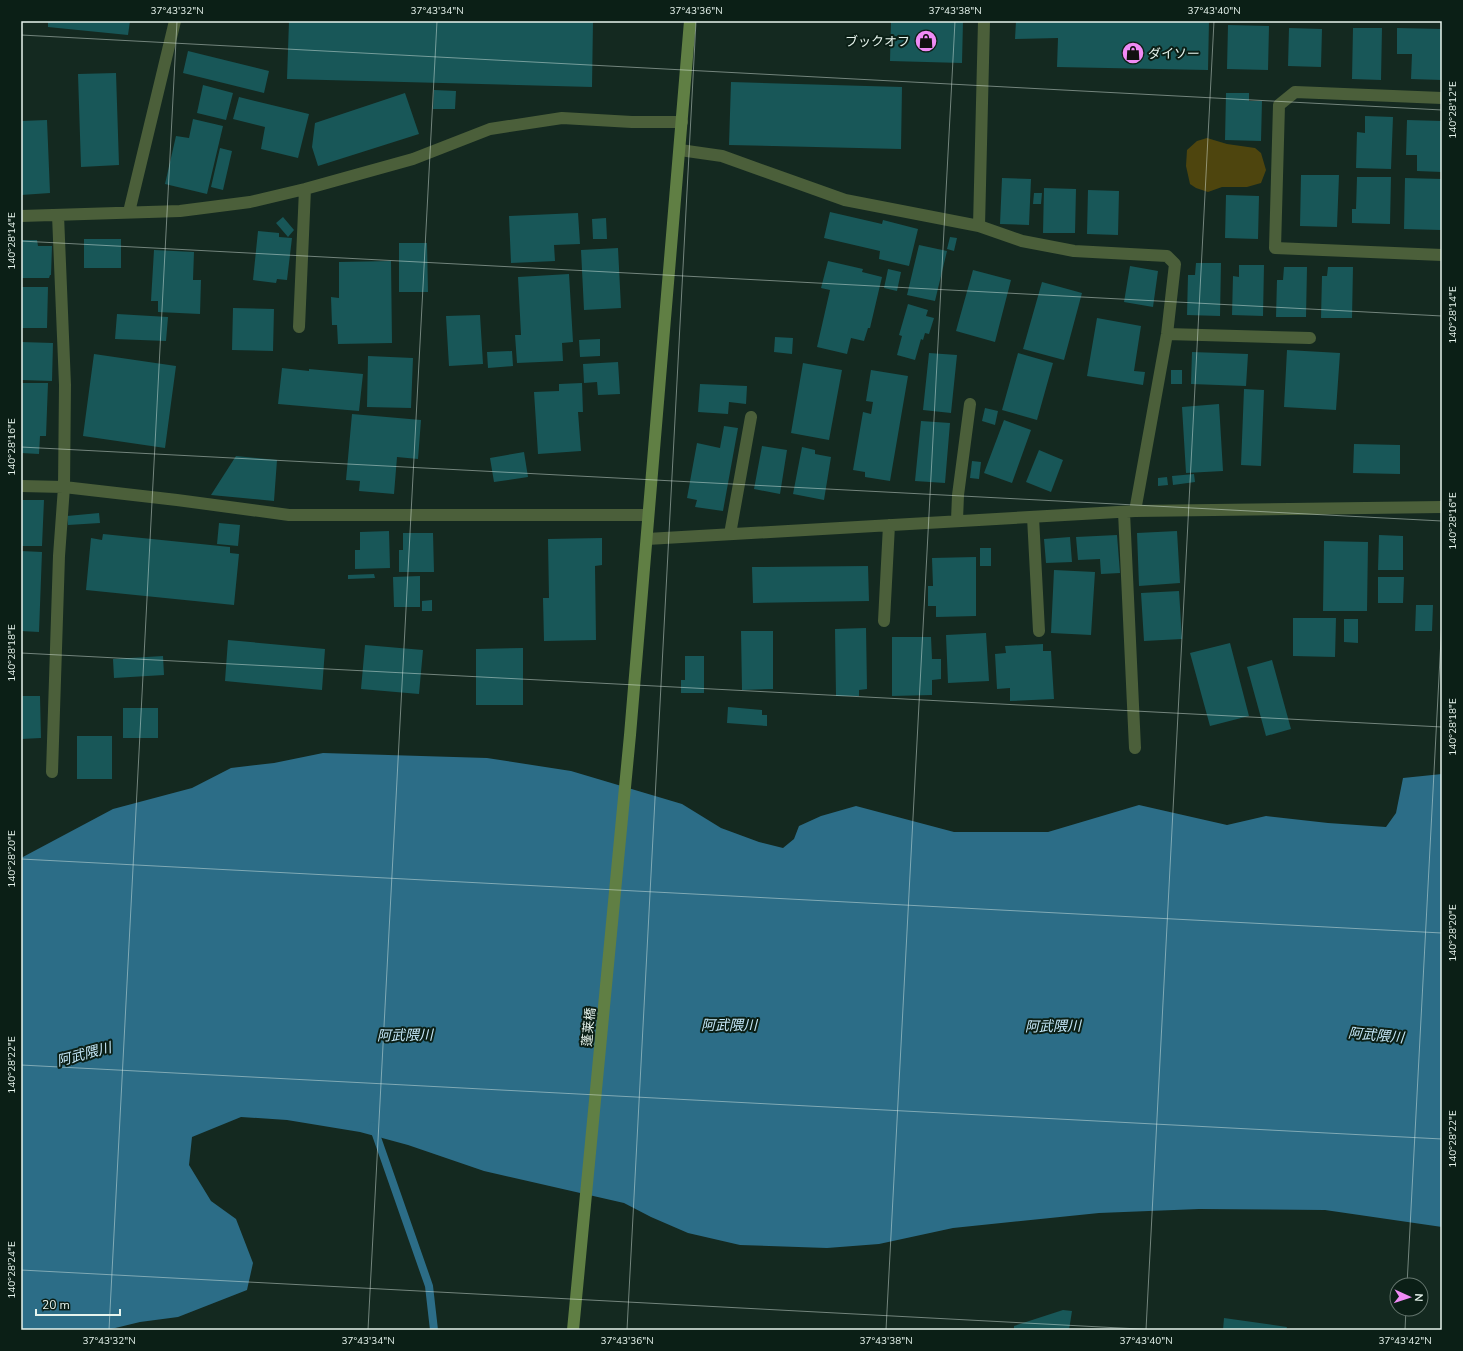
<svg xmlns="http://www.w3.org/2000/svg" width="1463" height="1351" font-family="'Nunito Sans','Noto Sans JP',sans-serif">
  <rect width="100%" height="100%" fill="#142920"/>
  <path fill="#4e450e" d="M1207,138L1227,144L1255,148L1261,153L1266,170L1261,183L1247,187H1222L1208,192L1196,188L1190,184L1186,166L1187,150L1197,141Z"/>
  <path fill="#2c6d87" d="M323,753L487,758L571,771L682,804L721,828L759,842L783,848L794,839L799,826L821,816L856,806L954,832H1048L1139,805L1227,825L1266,816L1328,823L1386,827L1396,813L1403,778L1442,774V1227L1325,1210L1199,1209L1099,1213L953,1228L879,1244L827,1248L740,1245L688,1233L651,1217L624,1203L484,1171L408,1145L360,1132L287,1120L241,1117L192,1137L189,1165L211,1201L236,1219L253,1263L247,1290L178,1317L140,1322L107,1330H21V858L113,809L192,788L231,768L274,763Z"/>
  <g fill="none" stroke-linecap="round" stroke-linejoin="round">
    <path stroke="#2c6d87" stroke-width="8" d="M373,1126L429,1286L434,1330"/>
  </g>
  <path fill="#185758" d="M48,21H130L128,35L48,27Z
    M289,21H593L592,87L287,79Z
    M891,21H963L962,63L890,61Z
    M1016,21H1209L1208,70L1057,67L1058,38L1015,39Z
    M1228,25L1269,26L1268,70L1227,69Z
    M1289,28L1322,29L1321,67L1288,66Z
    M1353,28H1382L1381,80L1352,79Z
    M1397,28L1442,29V80L1411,79L1412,54H1397Z
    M188,51L269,71L264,93L183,73Z
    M116,73L119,165L81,167L78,74Z
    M731,82L902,87L901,149L729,145Z
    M203,85L233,93L226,120L197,113Z
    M434,90L456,91L455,109H433Z
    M405,93L419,134L318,166L312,147L315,123Z
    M1226,93H1249V101H1262L1261,141L1225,140Z
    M239,97L309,114L298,158L261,149L265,127L233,119Z
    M1365,116L1393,117L1391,169L1356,168L1357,132L1365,133Z
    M193,119L223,126L207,194L165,184L176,136L189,138Z
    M47,120L50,193L21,195V121Z
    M1407,120L1442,121V172L1417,171V155H1406Z
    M220,148L232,151L223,190L211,187Z
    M1301,175H1339L1337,227L1300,226Z
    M1357,177H1391L1390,224L1352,223V209H1356Z
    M1002,178L1031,179L1029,225L1000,224Z
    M1405,178L1442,179L1441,230L1404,229Z
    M1044,188L1076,189L1075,233H1043Z
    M1088,190L1119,191L1118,235L1087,234Z
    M1034,193H1042L1041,204H1033Z
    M1226,195L1259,196L1258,239L1225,238Z
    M830,212L882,224L883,220L918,229L909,266L879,259L880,251L824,238Z
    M578,213L580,244L554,245L555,261L511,263L509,216Z
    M283,217L294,230L288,237L276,223Z
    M606,218L607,239H593L592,219Z
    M258,231L279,233V237L292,238L287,280L277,279L276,283L253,280Z
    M950,237L957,238L954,251L947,249Z
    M84,239H121V268H84Z
    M21,240H37L38,246H52L51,275H50L49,278H21Z
    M399,243H427L428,292H399Z
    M919,245L947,251L935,301L907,295Z
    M618,248L621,308L584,310L581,250Z
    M154,250L194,252L193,280H201L200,314L158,312V301H151Z
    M391,261L392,343L338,344L337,325H332L331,297L339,298V262Z
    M828,261L863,269L862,272L882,277L870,328H868L864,341L851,338L847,354L817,347L830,290L821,288Z
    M1196,263H1221L1220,316L1187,315L1188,275H1195Z
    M1239,265H1264L1263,316L1232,315L1233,276L1239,277Z
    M1130,266L1158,271L1153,307L1124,302Z
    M1284,267H1307L1306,317H1276L1277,280H1283Z
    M1328,267H1353L1352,318H1321L1322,276H1327Z
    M888,269L901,272L897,291L884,288Z
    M973,270L1011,280L995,342L956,331Z
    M569,274L573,342L562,343L563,361L517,363L515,335H521L518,277Z
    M1042,282L1082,293L1064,360L1023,349Z
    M21,287H48L47,328H21Z
    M908,304L928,310L926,316L934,318L929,334L925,333L923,340L921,339L915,360L897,355L902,336L899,335Z
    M233,308L274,309L273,351L232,350Z
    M117,314L168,317L166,341L115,339Z
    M480,315L483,364L449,366L446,316Z
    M1097,318L1141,326L1134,371L1145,372L1143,385L1087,376Z
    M775,337L793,338L792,354L774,352Z
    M600,339V356L580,357L579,340Z
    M21,342L53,343L52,381L21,380Z
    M1287,350L1340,353L1336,410L1284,407Z
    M512,351L513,366L488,368L487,352Z
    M1192,352L1248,354L1246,386L1191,384Z
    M929,353L957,355L951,413L923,410Z
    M1018,353L1053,363L1037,420L1002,410Z
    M94,354L176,366L165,448L83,436Z
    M368,356L413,358L411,408L367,407Z
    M618,362L620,394L598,395L597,382L584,383L583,364Z
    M803,363L842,370L829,440L791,433Z
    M282,368L309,371V369L363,374L359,411L278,404Z
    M871,370L908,376L890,481L865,477V472L853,470L863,412L871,414L873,402L866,401Z
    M1171,370H1182V384H1171Z
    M21,383H48L46,436H40L39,454L21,453Z
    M582,383L583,412H578L581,451L538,454L534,392L559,391V384Z
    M700,384L747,386L746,404L729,402L728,414L698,412Z
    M1244,389L1264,390L1261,466L1241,465Z
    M1219,404L1223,471L1186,473L1182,407Z
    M985,408L998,411L995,425L982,421Z
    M352,414L421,420L418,459L397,457L394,494L359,491L360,481L346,480Z
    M1004,420L1031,430L1012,483L984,473Z
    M921,421L950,423L945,483L915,481Z
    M724,426L738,428L723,511L695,507L697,500L687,498L697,443L720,448Z
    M1354,444L1400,445V474L1353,473Z
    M762,446L787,450L780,494L754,489Z
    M802,447L815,450V454L831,457L824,500L793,494Z
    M1039,450L1063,460L1051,492L1026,482Z
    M524,452L528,477L494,482L490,458Z
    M236,456L277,460L274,501L211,495Z
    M972,461L981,462L979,479L970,478Z
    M1194,474L1195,482L1173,485L1172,476Z
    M1167,477L1168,485L1158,486V478Z
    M21,500H44L42,546H21Z
    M99,513L100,523L68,525L67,516Z
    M219,523L240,525L238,546L217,544Z
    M389,531L390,568L355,569V550H360V532Z
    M1177,531L1180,583L1139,586L1137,533Z
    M403,533H433L434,572H399V550H403Z
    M103,534L230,547V553L239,554L234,605L86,590L91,538L102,540Z
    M1117,535L1120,573L1101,574L1100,559L1078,560L1076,537Z
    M1379,535L1403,536V570H1378Z
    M1070,537L1072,562L1046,563L1044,539Z
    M602,538V565L595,566L596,640L544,641L543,598H549L548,539Z
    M1324,541L1368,542L1367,611H1323Z
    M980,548H991V566H980Z
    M21,551L42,552L39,632L21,631Z
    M976,557V616L936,617V606H928V586H933L932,558Z
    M868,566L869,601L753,603L752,567Z
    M1054,570L1095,572L1091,635L1051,633Z
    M374,574L375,578L348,579V575Z
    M420,576V607H394L393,577Z
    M1378,577H1404L1403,603H1378Z
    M1179,591L1182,639L1144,641L1141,593Z
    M432,600V611H422V601Z
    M1416,605H1433L1432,631H1415Z
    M1293,618H1336L1335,657L1293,656Z
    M1344,619H1358V643L1344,642Z
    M866,628L867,689L859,690V696H836L835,629Z
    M741,631H773V689L742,690Z
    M986,633L989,681L948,683L946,635Z
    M892,637H931L932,659H941V679L932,680V695L892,696Z
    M228,640L325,649L322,690L225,681Z
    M1230,643L1249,716L1210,726L1190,653Z
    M1043,644V651H1051L1054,699L1010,701V688L997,689L995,654L1006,653L1005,646Z
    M365,645L423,650L419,694L361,689Z
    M523,648V705H476V649Z
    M163,656L164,675L114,678L113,659Z
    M685,656H704V693H681V680H685Z
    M1272,660L1291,729L1266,736L1247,667Z
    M21,696H40L41,738L21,739Z
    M728,707L762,710V715H767V726L727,723Z
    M123,708H158V738H123Z
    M77,736H112V779H77Z
    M1063,1310L1072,1311L1069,1330H1014V1326Z
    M1224,1318L1287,1327L1286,1330H1223Z"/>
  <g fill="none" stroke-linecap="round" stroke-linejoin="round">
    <path stroke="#4b5f3a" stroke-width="12" d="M1442,98L1295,92L1279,105L1275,248L1442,255
      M680,150L722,156L845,200L979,226L1022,241L1074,251L1167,256L1175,264L1167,334L1135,511
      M129,212L175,21
      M21,216L180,211L250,202L305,189L413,159L490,129L562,118L632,122H682
      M979,226L984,21
      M299,327L305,189
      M1167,334L1310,338
      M21,486L64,487L65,385L58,215
      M1124,512L1135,748
      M1033,517L1039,631
      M957,520L958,495L970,404
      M730,534L751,417
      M647,539L1135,511L1442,507
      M884,621L889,525
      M52,772L59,556L64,487L177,500L289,515H648"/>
    <path stroke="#607f44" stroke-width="12" d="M573,1330L630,735L690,21"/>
  </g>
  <path fill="none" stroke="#e7f4ed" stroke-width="1" stroke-opacity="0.45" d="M21,35L1442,110M21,241L1442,316M21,447L1442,521M21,653L1442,727M21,859L1442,933M21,1065L1442,1139M21,1270L1158,1330M1407,1285L1442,620M109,1330L177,21M368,1330L437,21M627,1330L696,21M886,1330L955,21M1146,1330L1214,21M1405,1330L1406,1309"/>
  <defs>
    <g id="shop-disc" transform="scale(1.15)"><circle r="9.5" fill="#f08bf5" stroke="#0b1f16"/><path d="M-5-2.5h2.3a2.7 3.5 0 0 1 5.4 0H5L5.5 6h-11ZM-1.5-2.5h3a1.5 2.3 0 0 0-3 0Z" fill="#111"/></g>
  </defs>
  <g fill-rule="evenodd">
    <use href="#shop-disc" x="926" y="41"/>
    <use href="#shop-disc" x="1133" y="53"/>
  </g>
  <g text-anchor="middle" stroke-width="4" stroke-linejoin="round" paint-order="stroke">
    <g font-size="13" fill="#e7f4ed" stroke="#0b1f16" text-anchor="end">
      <text x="910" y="46">ブックオフ</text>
      <text x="1148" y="58" text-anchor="start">ダイソー</text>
    </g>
    <g font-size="13" fill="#e7f4ed" stroke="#0b1f16">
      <text transform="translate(588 1027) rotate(-84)" y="5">蓬莱橋</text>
    </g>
    <g font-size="14" font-style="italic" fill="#c5e7f8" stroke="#0b1f16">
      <text x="729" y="1030">阿武隈川</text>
      <text transform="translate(1053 1026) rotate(-1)" y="5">阿武隈川</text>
      <text transform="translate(405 1035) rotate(-1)" y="5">阿武隈川</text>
      <text transform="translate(1376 1035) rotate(5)" y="5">阿武隈川</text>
      <text transform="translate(84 1054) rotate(-15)" y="5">阿武隈川</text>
    </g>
  </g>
  <rect width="1463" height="1351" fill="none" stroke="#0b1f16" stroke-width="44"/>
  <g transform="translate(1409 1297) rotate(93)"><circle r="19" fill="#0b1f16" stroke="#63746c"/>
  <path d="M0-3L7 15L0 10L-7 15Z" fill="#f08bf5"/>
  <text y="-6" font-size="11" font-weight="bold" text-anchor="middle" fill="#e7f4ed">N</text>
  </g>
  <path d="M36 1309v6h84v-6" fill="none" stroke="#e7f4ed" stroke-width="2"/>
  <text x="42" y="1309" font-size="12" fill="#e7f4ed" stroke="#0b1f16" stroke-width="3" paint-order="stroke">20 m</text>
  <rect x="22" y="22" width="1419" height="1307" fill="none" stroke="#e7f4ed" stroke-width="1.5"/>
  <g font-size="10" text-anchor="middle" fill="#e7f4ed">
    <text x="177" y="14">37°43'32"N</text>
    <text x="437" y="14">37°43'34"N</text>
    <text x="696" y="14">37°43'36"N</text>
    <text x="955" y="14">37°43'38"N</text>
    <text x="1214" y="14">37°43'40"N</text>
    <text transform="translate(1452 110) rotate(-90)" y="4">140°28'12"E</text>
    <text transform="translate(11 241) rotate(-90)" y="4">140°28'14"E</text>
    <text transform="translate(1452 315) rotate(-90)" y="4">140°28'14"E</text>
    <text transform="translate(11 447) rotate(-90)" y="4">140°28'16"E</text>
    <text transform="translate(1452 521) rotate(-90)" y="4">140°28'16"E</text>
    <text transform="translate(11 653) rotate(-90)" y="4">140°28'18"E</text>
    <text transform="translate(1452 727) rotate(-90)" y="4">140°28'18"E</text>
    <text transform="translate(11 859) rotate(-90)" y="4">140°28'20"E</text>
    <text transform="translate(1452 933) rotate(-90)" y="4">140°28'20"E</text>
    <text transform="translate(11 1065) rotate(-90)" y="4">140°28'22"E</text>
    <text transform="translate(1452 1139) rotate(-90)" y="4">140°28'22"E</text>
    <text transform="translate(11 1270) rotate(-90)" y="4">140°28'24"E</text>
    <text x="109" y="1344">37°43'32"N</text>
    <text x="368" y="1344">37°43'34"N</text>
    <text x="627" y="1344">37°43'36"N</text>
    <text x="886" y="1344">37°43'38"N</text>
    <text x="1146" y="1344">37°43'40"N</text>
    <text x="1405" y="1344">37°43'42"N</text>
  </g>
</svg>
